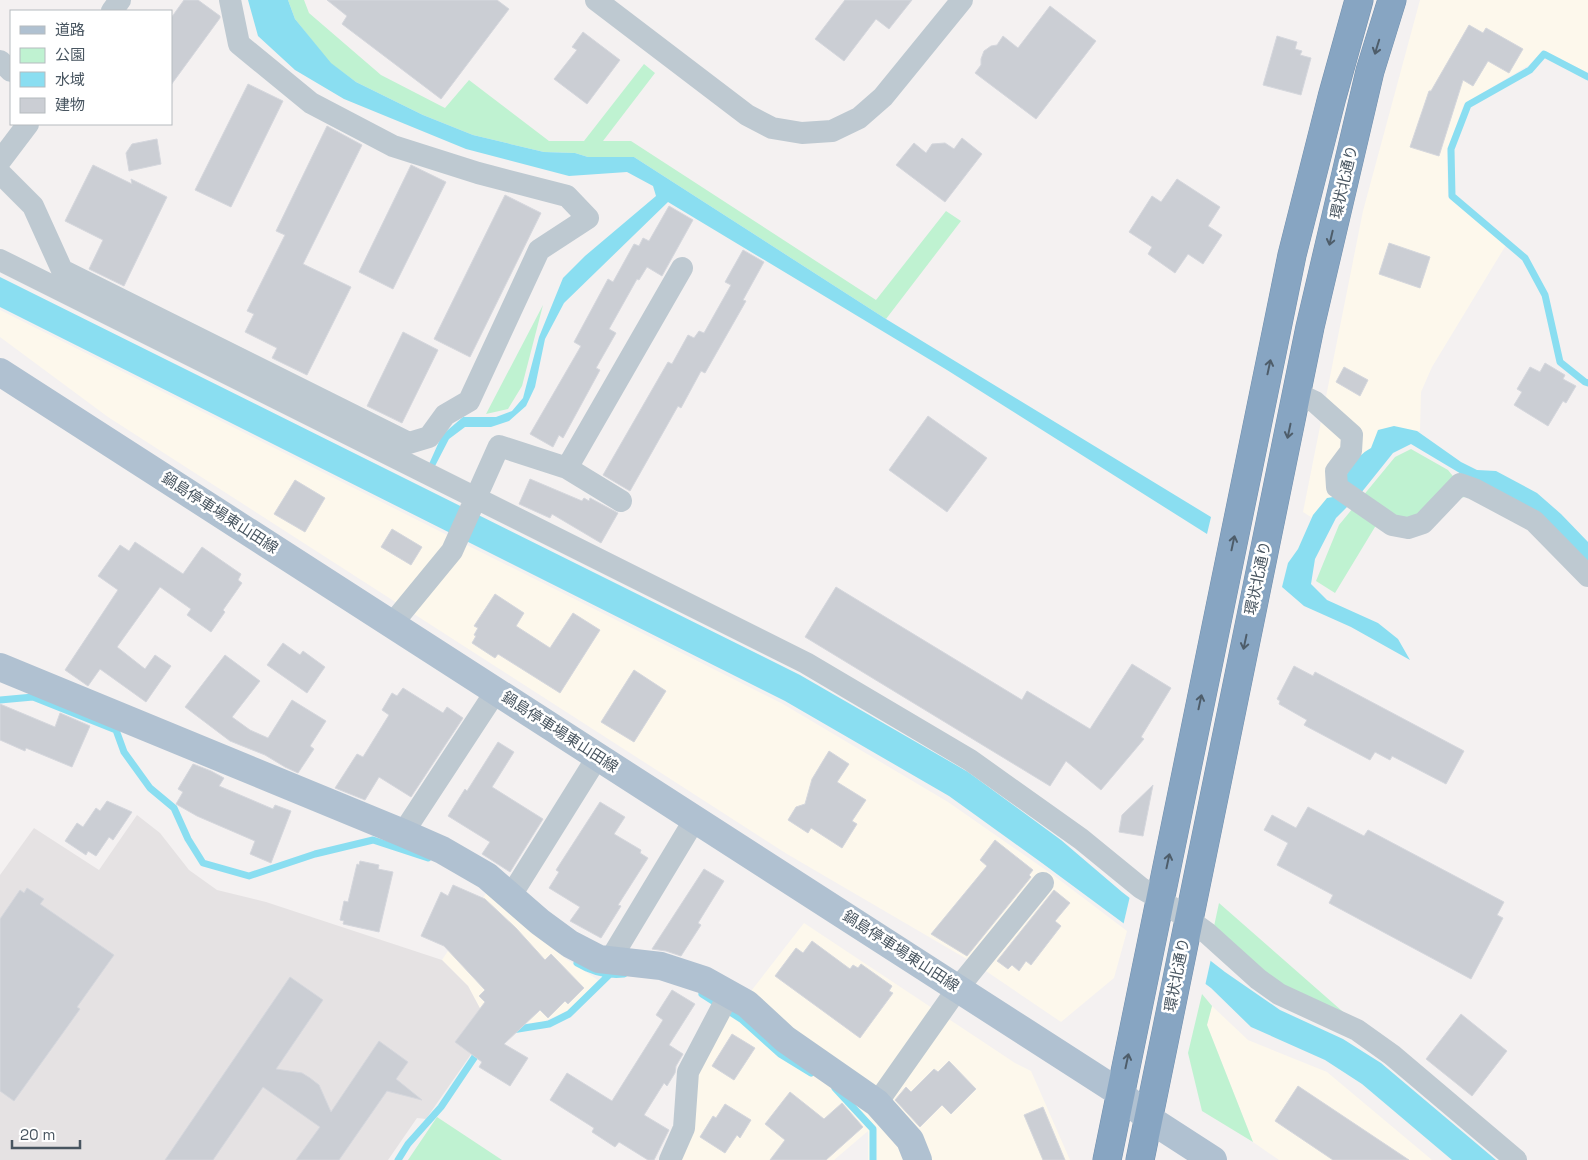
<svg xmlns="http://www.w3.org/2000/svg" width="1588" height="1160" font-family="'Space Grotesk','Noto Sans JP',sans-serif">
  <rect width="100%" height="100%" fill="#f4f1f1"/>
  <path fill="#fdf8ec" d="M1420,0H1588V73L1543,50L1529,65L1464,104L1447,151L1448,197L1506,245L1432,367L1421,392L1420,431L1397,433L1322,524L1303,512L1363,211Z
    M0,310L783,704L948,802L1053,875L1127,931L1114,978L1061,1022L977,965L787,854L108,417L0,337Z
    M487,892L566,959L598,980L570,1010L542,1022L490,1027L468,986L442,960Z
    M804,923L1015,1063L1031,1071L1070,1160H868V1131L834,1160H675L692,1073L738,989L748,995Z
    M1212,1006L1248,1040L1327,1072L1432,1160H1279L1253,1142L1207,1025Z"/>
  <path fill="#e5e2e3" d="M137,815L160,833L189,870L217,890L266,902L442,960L468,986L490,1027L426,1119L417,1118L388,1160H0V875L34,828L99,870Z"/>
  <path fill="#bff2d1" d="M288,0H304L309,13L381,75L445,108L469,80L549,141H584L644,64L655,73L603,141H631L876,300L946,211L961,221L886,319L634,157H588L575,153L544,152L473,135L423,115L356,82L330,63L295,19Z
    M543,305L522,386L508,409L486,414Z
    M1411,449L1448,470L1469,496L1452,500L1425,531L1378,522L1335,593L1316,581L1339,525L1395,457Z
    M1219,903L1350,1018L1272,982L1213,931Z
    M1202,994L1212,1006L1207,1025L1253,1142L1202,1111L1188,1053Z
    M437,1117L502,1160H408Z"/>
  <path fill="#8adef1" d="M248,0H288L295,19L331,63L356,82L423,115L473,135L544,152L575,153L588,157H634L886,319L1211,517L1207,534L947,370L668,202L564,303L545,339L535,387L526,406L509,421L491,427H465L449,439L434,468L429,464L442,435L463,417H496L512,411L523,398L539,337L563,278L585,256L656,196L653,186L627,172L569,176L466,149L344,99L295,70L258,36Z
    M0,277L800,675L968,772L1061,840L1122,892L1225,972L1280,1010L1343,1039L1381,1063L1496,1160H1452L1362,1084L1325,1060L1251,1027L1211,988L1042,863L949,796L785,701L0,307Z
    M1394,426L1417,431L1461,462L1477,470L1496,471L1537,493L1561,514L1588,542V561L1473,481L1411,444L1393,453L1361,493L1336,518L1315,559L1311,584L1327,600L1378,623L1398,639L1410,660L1351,627L1304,606L1282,587L1288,563L1298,549L1313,515L1327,498L1339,496C1344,476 1353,458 1371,448L1378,430Z"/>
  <path fill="#f4f1f1" d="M1130,896L1211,959L1205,986L1123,926Z"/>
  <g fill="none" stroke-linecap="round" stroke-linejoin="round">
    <path stroke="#8adef1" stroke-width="7" d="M1588,77L1544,54L1530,70L1468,105L1451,149L1452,196L1525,258L1545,295L1560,362L1585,382L1588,383
      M0,700L33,697L116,730L124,752L150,788L174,808L188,839L203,863L249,876L315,854L373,840L428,858
      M577,963C592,972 606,976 624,974
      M702,994L741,1019L780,1054L811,1073
      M512,1030L549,1024L569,1014L609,975
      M835,1088L873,1129V1160
      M398,1160L408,1144L441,1107L480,1049"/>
  </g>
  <path fill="#cbced4" stroke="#d5d7dd" d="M184,0H198L220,16V18L171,85V18Z
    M327,0H497L509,9L441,99L342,24L347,16Z
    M845,0H912L889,29L876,19L844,61L815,39Z
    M1050,6L1096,41L1036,119L975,73L981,65V59L984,51L991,46L997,45L1003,36L1018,48Z
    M1469,25L1483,33L1486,28L1523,49L1509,73L1488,61L1473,86L1463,80L1439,156L1410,147L1429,91H1431Z
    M583,32L620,60L587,104L554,79L577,50L572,47Z
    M1277,36L1297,42L1295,49L1302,51L1300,55L1311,58L1301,95L1263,85Z
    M248,84L283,101L231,207L195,190Z
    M327,126L362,145L303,264L351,287L307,375L272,358L277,348L245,332L254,314L247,311L285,235L276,231Z
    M962,138L982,154L945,202L896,165L914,143L926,153L932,144L945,143L954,149Z
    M157,139L161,164L129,171L126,153L132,144Z
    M93,165L132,184L131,179L167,197L124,286L89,269L103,240L65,221Z
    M411,165L446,182L393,289L359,272Z
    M1177,179L1220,207L1208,226L1222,235L1203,264L1188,254L1175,273L1148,254L1152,247L1129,232L1152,196L1161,202Z
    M505,195L541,213L470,357L434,339Z
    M669,206L693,220L662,276L647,267L639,280L637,279L609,329L616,333L596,368L600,370L563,438L559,435L553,447L530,434L581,346L574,342L608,279L613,282L634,244L639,246L643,238L649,241Z
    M1389,243L1430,257L1420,288L1379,274Z
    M743,250L764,262L743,300L746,301L705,373L701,371L681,408L678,406L630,491L603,475L668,362L672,364L688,335L694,338L699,331L704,333L731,285L725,282Z
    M403,332L438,350L402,423L367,406Z
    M1545,363L1565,375L1563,379L1576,386L1566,403L1563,401L1548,426L1514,405L1522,392L1517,389L1530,367L1540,372Z
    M1344,367L1368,380L1360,396L1336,382Z
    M928,416L987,458L947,512L889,470Z
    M530,479L582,501L584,498L589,501L590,498L618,513L601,543L552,514L550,518L519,504Z
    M295,480L325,498L305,532L274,514Z
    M392,529L422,547L411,565L381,547Z
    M135,542L183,574L202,547L241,574L238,580L242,583L223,610L225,612L211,632L187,615L191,609L160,587L117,647L145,669L155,655L171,666L146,702L100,669L88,686L65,670L118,590L98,576L120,545L129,551Z
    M836,587L1022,700L1027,691L1090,729L1132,664L1171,688L1141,737L1144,739L1101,790L1066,761L1050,786L805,637Z
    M495,594L524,613L516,626L550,648L573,613L600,630L560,693L498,654L495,658L472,643L476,636L474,635L478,628L474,626Z
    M283,643L300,655L303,651L325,667L307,693L267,665Z
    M225,655L260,681L232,717L250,730L268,738L292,700L326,721L310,746L314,749L298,773L285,767L265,755L230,741L185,707Z
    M1294,666L1313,676L1315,672L1464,751L1446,784L1392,756L1390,760L1375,752L1370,760L1304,725L1307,720L1279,704L1280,701L1277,699Z
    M634,670L666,691L634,742L601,722Z
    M403,688L443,713L447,707L463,718L411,797L379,777L365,800L335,788L357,754L363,757L389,715L382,710L392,693L397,696Z
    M0,704L55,727L60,713L90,726L72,767L26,748L25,751L0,740Z
    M498,742L514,752L492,787L543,819L510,872L482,854L490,842L448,816L465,789L467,791Z
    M829,751L849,764L837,782L866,800L852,821L857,824L842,848L811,828L808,833L788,820L796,807L805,804L812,779Z
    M193,764L211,771L224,778L219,786L273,809L275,805L291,811L271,863L250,854L255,841L197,816L176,804L183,792L178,789Z
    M1153,785L1143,836L1119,832L1122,815Z
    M107,801L132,812L113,840L109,837L96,856L88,851L86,855L65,841L77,823L83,827L96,808L100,811Z
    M600,802L625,817L614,834L641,850L640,853L648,858L618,905L621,906L601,938L570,921L580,907L549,888L559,872L556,870Z
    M1308,807L1364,836L1368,830L1504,902L1497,915L1503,918L1471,979L1329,903L1333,895L1277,865L1288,843L1264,830L1272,815L1296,828Z
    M995,840L1033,870L1029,875L1031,877L967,956L931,934L987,866L980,860Z
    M360,861L379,865L378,869L393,872L379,932L343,924L344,921L340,920L344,901L348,902L357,864L359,865Z
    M704,869L724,881L698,923L701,925L681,956L666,951L652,949Z
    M453,885L485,899L516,928L545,960L551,954L584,988L568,1004L565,1001L548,1018L540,1010L504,1044L528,1058L510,1086L479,1067L482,1062L455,1042L485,1002L479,996L485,990L444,946L421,936L441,892L448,896Z
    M27,888L44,899L40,904L114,955L77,1007L80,1009L14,1101L0,1091V919L20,890L24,893Z
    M1054,890L1070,903L1055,921L1061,926L1031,965L1026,961L1019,971L1012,965L1008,969L997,961Z
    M812,941L850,969L853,965L858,968L861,964L892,986L889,991L893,993L860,1038L775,976L796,948L803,953Z
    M290,977L323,1000L276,1069L302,1073L310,1078L319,1085L331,1112L379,1041L408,1062L396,1079L422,1100L387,1091L339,1160H296L320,1127L263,1087L213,1160H165Z
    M672,990L695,1004L669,1045L683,1054L676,1066L675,1073L667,1086L664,1083L644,1115L669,1130L654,1160H648L619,1142L615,1147L592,1132L594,1128L550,1100L567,1073L612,1101L663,1020L656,1015Z
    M1461,1014L1507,1051L1472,1096L1426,1059Z
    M732,1034L755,1048L734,1080L712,1066Z
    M949,1061L976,1089L951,1114L942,1105L920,1127L895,1100L906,1087L911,1092L934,1069L938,1072Z
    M1298,1086L1409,1160H1333L1275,1121Z
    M790,1092L824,1119L842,1103L863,1127L826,1160H770L785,1140L765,1124Z
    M725,1104L751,1120L740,1138L737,1135L725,1153L700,1137L713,1116L716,1118Z
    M1043,1107L1065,1160H1043L1024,1115Z"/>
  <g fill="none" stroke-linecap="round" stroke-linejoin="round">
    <g stroke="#7290ae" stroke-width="29">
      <path id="highway" d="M1107,1160L1292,255L1332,97L1359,0
        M1140,1160L1310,327L1370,71L1392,0"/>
    </g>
    <path stroke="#bec9d1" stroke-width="22" d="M596,0L747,115L772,128L802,133L832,131L859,118L883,97L962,0
      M112,11L120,0
      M0,61L11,71
      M0,161L28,124
      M0,173L33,206L62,270L409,443L429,437L445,415L469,401L539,250L588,218L567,196L478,173L393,146L311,103L239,44L230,0
      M0,260L806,663L970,760L1081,839L1141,888L1160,899L1207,933L1258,979L1279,994L1357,1030L1392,1055L1516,1160
      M1296,393L1315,402L1352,435L1351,451L1336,471L1337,487L1392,525L1408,528L1423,523L1460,484L1474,489L1534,521L1588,576
      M621,501L567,468L682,268
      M392,624L452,551L499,446L567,468
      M403,833L496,691
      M510,897L598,756
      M610,960L695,819
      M877,1103L958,988L1043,883
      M670,1160L684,1128L688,1072L729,994"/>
    <path stroke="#b0c1d1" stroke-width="28" d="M0,372L1120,1093L1148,1118L1213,1160
      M0,667L403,833L442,850L487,876L540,922L570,944L599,959L661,966L704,980L747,1004L785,1039L877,1103L910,1140L918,1160"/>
    <use href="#highway" stroke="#87a5c2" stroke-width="28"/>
  </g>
  <defs><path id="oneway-shaft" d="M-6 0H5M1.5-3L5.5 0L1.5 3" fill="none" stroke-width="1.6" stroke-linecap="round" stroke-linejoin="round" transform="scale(1.25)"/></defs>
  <g stroke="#4e5d6a">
    <use href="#oneway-shaft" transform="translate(1377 47) rotate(107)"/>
    <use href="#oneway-shaft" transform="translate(1331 238) rotate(103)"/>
    <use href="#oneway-shaft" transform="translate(1269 367) rotate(-78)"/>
    <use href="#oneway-shaft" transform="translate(1289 431) rotate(102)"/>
    <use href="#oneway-shaft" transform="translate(1233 543) rotate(-78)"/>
    <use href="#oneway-shaft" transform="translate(1245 642) rotate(102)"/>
    <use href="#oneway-shaft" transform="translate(1200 702) rotate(-78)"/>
    <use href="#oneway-shaft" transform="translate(1168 861) rotate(-78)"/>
    <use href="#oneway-shaft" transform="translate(1127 1061) rotate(-78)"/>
  </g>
  <g text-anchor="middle" stroke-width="5" stroke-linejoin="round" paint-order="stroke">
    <g font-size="15" fill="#485560" stroke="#fff">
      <text transform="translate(1344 182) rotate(-77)" y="5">環状北通り</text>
      <text transform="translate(220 513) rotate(33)" y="5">鍋島停車場東山田線</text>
      <text transform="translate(1258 578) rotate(-78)" y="5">環状北通り</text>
      <text transform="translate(560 732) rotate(33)" y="5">鍋島停車場東山田線</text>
      <text transform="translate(901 951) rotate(33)" y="5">鍋島停車場東山田線</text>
      <text transform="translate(1177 975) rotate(-79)" y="5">環状北通り</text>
    </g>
  </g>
  <rect x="10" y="10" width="162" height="115" fill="#ffffff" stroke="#b6bbbf"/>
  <rect x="20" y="26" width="25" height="8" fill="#b0c1d1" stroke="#b6bbbf"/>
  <text x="55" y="35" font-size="15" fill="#485560">道路</text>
  <rect x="20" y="48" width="25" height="15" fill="#bff2d1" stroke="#b6bbbf"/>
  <text x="55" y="60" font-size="15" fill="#485560">公園</text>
  <rect x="20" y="72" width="25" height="15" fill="#8adef1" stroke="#b6bbbf"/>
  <text x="55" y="85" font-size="15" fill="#485560">水域</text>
  <rect x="20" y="98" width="25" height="15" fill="#cbced4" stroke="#b6bbbf"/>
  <text x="55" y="110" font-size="15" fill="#485560">建物</text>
  <path d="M12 1140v8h68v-8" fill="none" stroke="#485560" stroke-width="2.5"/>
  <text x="20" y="1140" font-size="15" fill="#485560" stroke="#ffffff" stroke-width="4" paint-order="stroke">20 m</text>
</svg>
